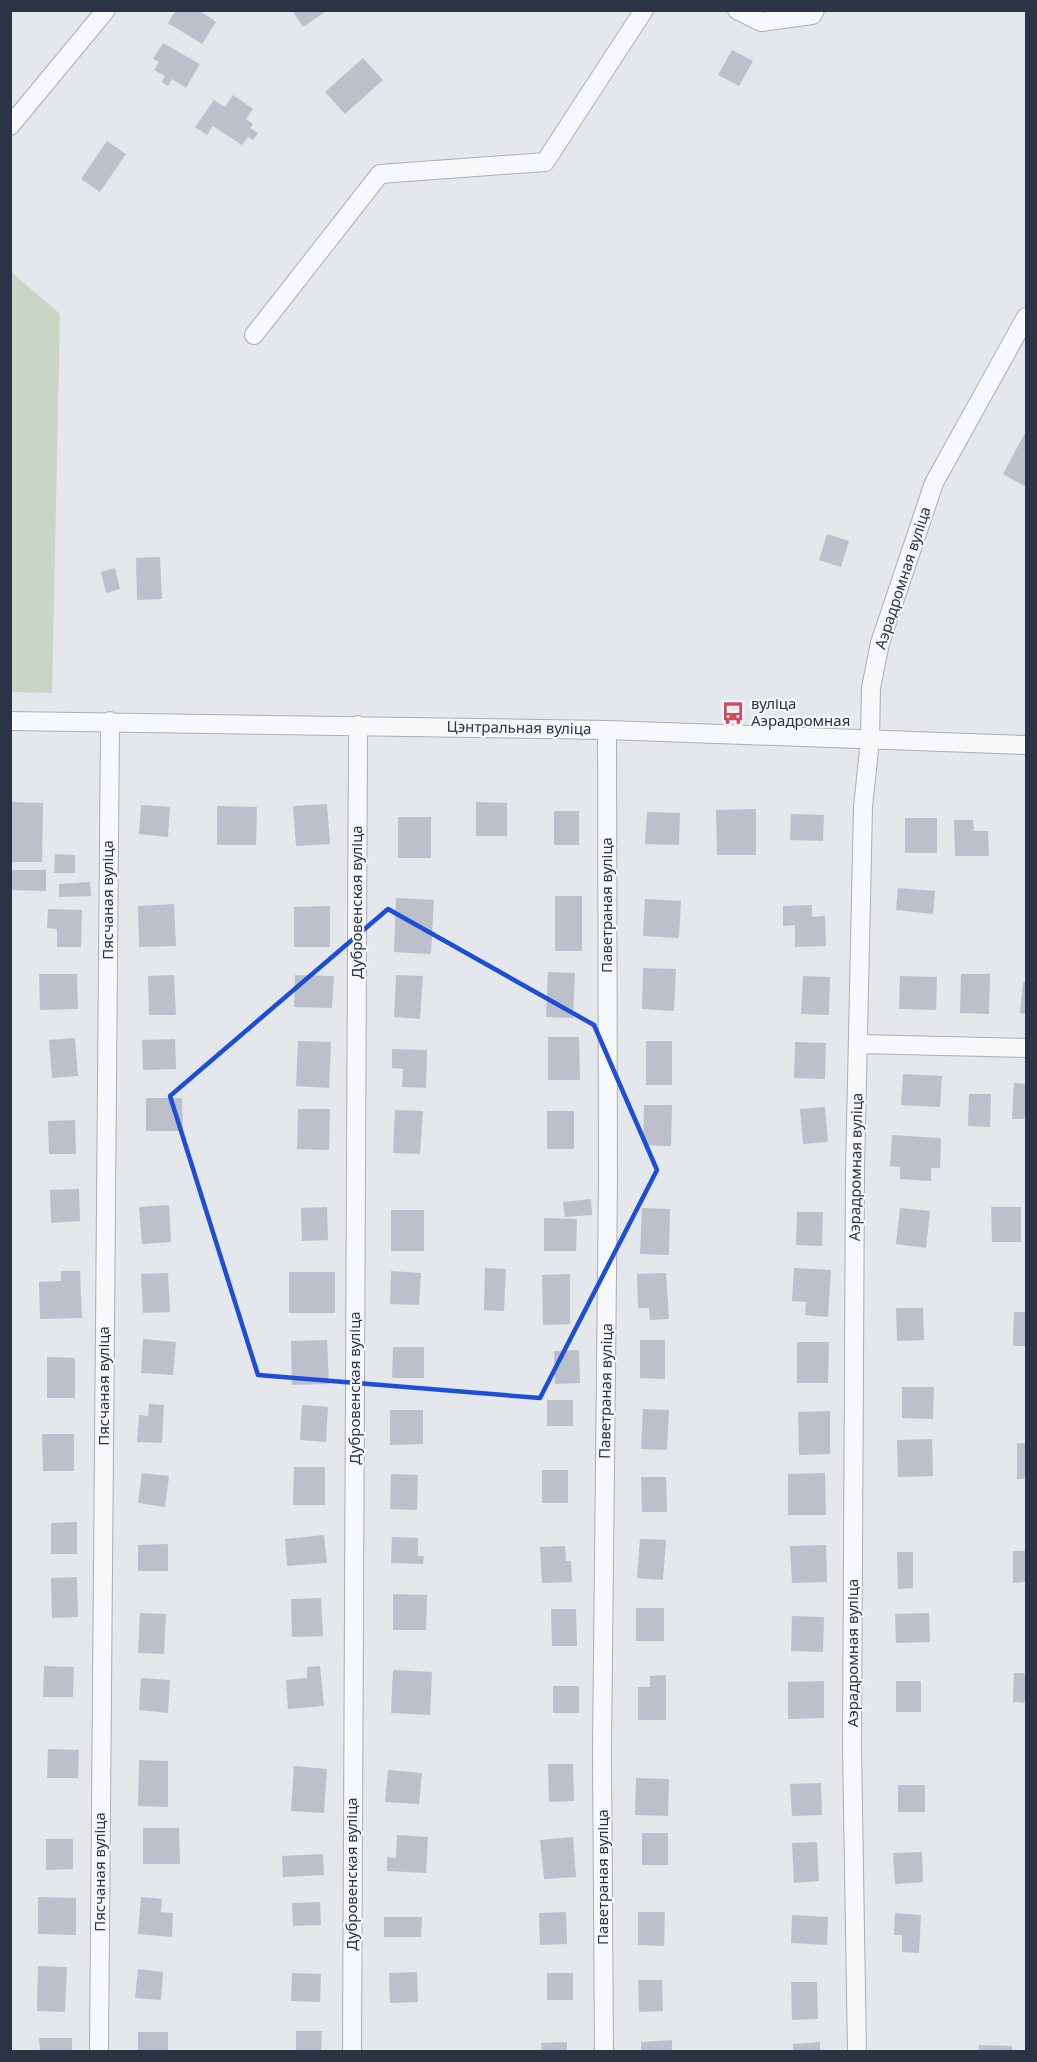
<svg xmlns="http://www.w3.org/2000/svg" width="1037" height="2062" font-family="'Noto Sans',sans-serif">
  <rect width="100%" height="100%" fill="#e4e7ec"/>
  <path fill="#c9d6c5" d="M10,271L60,314L52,693L11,692Z"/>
  <path fill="#bbc0ca" d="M176,10H199L216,22L202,44L168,23Z
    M292,10H328L303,27Z
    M163,43L200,64L186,88L172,79L168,86L162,82L165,76L154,70L159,62L153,59Z
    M732,50L753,61L739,86L718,75Z
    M363,58L383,80L345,114L325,92Z
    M233,95L253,109L246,119L253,124L250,128L258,133L253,140L248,137L242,145L213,126L207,135L195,127L214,100L225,107Z
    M107,141L126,154L100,192L81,179Z
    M1026,431V487L1003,474Z
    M827,534L849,541L841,567L819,560Z
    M160,557L162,599L137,600L136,558Z
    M115,568L120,589L106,593L101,572Z
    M10,802L43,803L42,862H10Z
    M476,802L507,803V836H476Z
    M327,804L330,844L296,846L293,806Z
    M141,805L170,807L168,837L139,834Z
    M217,806L257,807L256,845H217Z
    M756,809V855H717L716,810Z
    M554,811H579V845H554Z
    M647,812L680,813L679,845L645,844Z
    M791,814L824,815L823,841L790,840Z
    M398,817H431V858H398Z
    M905,818H937V853H905Z
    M954,820H973L974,831H988L989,856H955Z
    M55,854L75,855V873H54Z
    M10,870H46V891L10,890Z
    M90,882L91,896L59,897V884Z
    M898,888L935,891L933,914L896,910Z
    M555,896H582V951H555Z
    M396,898L434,900L431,954L394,952Z
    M645,899L681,901L679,938L643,936Z
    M174,904L176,946L139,947L138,906Z
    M812,905V917L825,916L826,946L795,947V925L783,926V906Z
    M330,906V947H294V907Z
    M48,909L82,910L81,947H57V929L47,928Z
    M643,968L676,969L674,1011L642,1009Z
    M548,972L575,973L573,1018L546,1017Z
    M39,974H77L78,1009L40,1010Z
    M961,974H990L989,1014L960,1013Z
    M174,975L176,1015H149L148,976Z
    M295,975L334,976L332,1008L294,1007Z
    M396,975L423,976L420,1019L394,1017Z
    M803,976L830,977L829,1015L801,1014Z
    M900,976L937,977L936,1010L899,1009Z
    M1023,982H1026V1014L1020,1013Z
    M548,1037H579L580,1080H548Z
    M75,1038L78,1076L52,1078L49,1040Z
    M175,1039L176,1069L143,1070L142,1040Z
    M298,1041L331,1042L329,1088L296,1086Z
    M646,1041H672V1085H646Z
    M795,1042L826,1043L825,1079L794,1078Z
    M392,1049L427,1050L426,1088L402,1087L403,1069L392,1068Z
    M903,1074L942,1076L940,1107L901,1105Z
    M1014,1083L1026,1084V1119H1012Z
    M969,1094H991L990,1127L968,1126Z
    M146,1098H182L183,1131H146Z
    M644,1105H672L671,1146L643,1145Z
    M825,1107L828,1142L803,1144L800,1109Z
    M298,1109H330L329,1150L297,1149Z
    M395,1110L423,1111L420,1154L393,1153Z
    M547,1111H574V1149H547Z
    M75,1120L76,1154H49L48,1121Z
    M892,1135L941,1138L940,1168H931V1181L900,1179V1167L890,1166Z
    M79,1189L80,1221L51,1223L50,1190Z
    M591,1199L592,1215L565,1217L563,1202Z
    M169,1205L171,1242L142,1244L139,1207Z
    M327,1207L328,1240L302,1241L301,1208Z
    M991,1207H1021V1242H992Z
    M642,1208L670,1209L669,1255L640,1254Z
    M900,1208L930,1211L926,1248L896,1244Z
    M391,1210H424V1251H391Z
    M797,1212H823L822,1246L796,1245Z
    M544,1218L577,1219L576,1251H544Z
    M485,1268L506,1269L504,1311L484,1310Z
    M794,1268L831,1270L828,1317L805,1315L806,1302L792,1301Z
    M61,1271H80L82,1318L40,1319L39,1282L61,1281Z
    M391,1271L421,1273L419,1305L390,1304Z
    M289,1272H335V1313H289Z
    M168,1273L170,1312L143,1313L141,1274Z
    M666,1273L669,1319L650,1320L649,1308H638L637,1274Z
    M570,1274V1324L543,1325L542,1275Z
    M896,1308H923L924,1340L897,1341Z
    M1014,1312H1026V1346H1013Z
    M143,1339L176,1342L173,1375L141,1373Z
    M327,1340L329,1384L292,1385L291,1341Z
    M640,1340H665V1379L640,1378Z
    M797,1342H829L828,1383H797Z
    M393,1347H424V1378H392Z
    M579,1350L580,1383L555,1384L554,1351Z
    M47,1357L75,1358V1398H47Z
    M902,1387H934L933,1419L902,1418Z
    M547,1400H573V1426H547Z
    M149,1404L164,1405L162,1443L137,1442L139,1415L148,1416Z
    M302,1405L328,1407L326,1442L300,1440Z
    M643,1409L669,1410L667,1450L641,1449Z
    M390,1410H423V1444L390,1445Z
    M830,1411V1454L799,1455L798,1412Z
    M42,1434H74V1471H43Z
    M932,1439L933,1476L898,1477L897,1440Z
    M1017,1443H1026V1479H1017Z
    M294,1467H325V1505H293Z
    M542,1470H568V1503H542Z
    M142,1473L169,1476L165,1507L138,1503Z
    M825,1473L826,1515H788V1474Z
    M391,1474L418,1475L417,1510L390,1509Z
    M641,1477H666L667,1512H642Z
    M77,1522V1554H51V1523Z
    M324,1535L327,1563L287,1566L285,1539Z
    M392,1537L418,1538V1556H424L423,1564L391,1563Z
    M640,1539L666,1540L663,1580L637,1578Z
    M168,1544V1571H138V1545Z
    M826,1545L827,1582L792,1583L790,1546Z
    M565,1546L566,1561H571L572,1582L542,1583L540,1547Z
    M1013,1551H1026V1582L1013,1583Z
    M897,1552H913V1588L898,1589Z
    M77,1577L78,1617L52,1618L51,1578Z
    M393,1594L427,1595L426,1630H393Z
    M321,1598L323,1636L292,1637L291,1599Z
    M636,1608H664V1641H636Z
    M551,1609H576L577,1646H552Z
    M140,1613L166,1614L164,1654L138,1653Z
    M929,1613L930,1642L896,1643L895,1614Z
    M792,1616L824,1617L823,1652L791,1651Z
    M44,1666L74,1667L73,1697H43Z
    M320,1666L324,1706L288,1709L286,1680L307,1678V1667Z
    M393,1670L432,1672L430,1715L391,1713Z
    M1014,1673H1026V1703L1013,1702Z
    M666,1675V1720H638V1687H650V1676Z
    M141,1678L170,1680L168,1713L139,1710Z
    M824,1681V1718L788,1719V1682Z
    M896,1681H921V1712H896Z
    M553,1686H579V1713H553Z
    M48,1749L79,1750L78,1778H47Z
    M139,1760L168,1761V1807L138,1806Z
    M548,1764H573L574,1801L549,1802Z
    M294,1766L327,1769L324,1813L291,1811Z
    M388,1770L422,1773L419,1804L385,1802Z
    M636,1778L669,1779L668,1816L635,1815Z
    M821,1783L822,1815L792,1816L790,1784Z
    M898,1785H925V1812H898Z
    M143,1828H179L180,1864H143Z
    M642,1833H668V1865H642Z
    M397,1835L428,1837L426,1873L387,1871V1857L396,1858Z
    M573,1837L576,1877L544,1879L540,1840Z
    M46,1839H73V1869L46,1870Z
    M817,1842L819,1881L794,1883L792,1843Z
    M922,1852L923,1882L895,1884L893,1853Z
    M323,1854L324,1875L283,1877L282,1856Z
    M38,1897L76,1898V1935L38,1934Z
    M141,1897L162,1899L161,1912L173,1913L172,1937L138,1934Z
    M320,1902L321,1925L293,1926L292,1903Z
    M566,1912L567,1944L540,1945L539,1913Z
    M638,1912H665L664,1946L638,1945Z
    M895,1913L921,1915L919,1953L902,1952V1935H894Z
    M792,1915L828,1917L827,1945L791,1943Z
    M384,1917H422L421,1937H384Z
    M38,1966L67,1967L65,2012L37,2011Z
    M138,1969L163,1972L161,2000L135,1998Z
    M417,1972L418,2002L390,2003L389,1973Z
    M292,1973L321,1974L320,2002L291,2001Z
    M547,1973H573V2000H547Z
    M638,1980H662L663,2011L639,2012Z
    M791,1982H817L818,2019L792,2020Z
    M296,2031H322L321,2052H296Z
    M138,2032H168V2052H138Z
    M39,2038H72V2052H40Z
    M672,2040V2052H641V2042Z
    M567,2042V2052H542L541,2043Z
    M820,2042V2052H793V2044Z
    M979,2045L1012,2046V2052H979Z"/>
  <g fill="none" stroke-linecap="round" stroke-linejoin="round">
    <g stroke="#a9aeb7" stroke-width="20">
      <path id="minor" d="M737,10L761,22L812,15L815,10
        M10,126L106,10
        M254,335L380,174L545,162L644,10
        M10,721L607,730L1026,745
        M858,1044L1026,1048
        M99,2052L110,721
        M352,2052L358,725
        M604,2052L602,1750L608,1179L607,730
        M857,2052L852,1747L855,1171L863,807L870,740L871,688L880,643L934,483L1026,317"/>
    </g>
    <use href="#minor" stroke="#f7f8fa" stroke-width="18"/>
  </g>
  <path fill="none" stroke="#1d4ed8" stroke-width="4.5" stroke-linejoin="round" d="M388,909L594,1025L657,1170L540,1398L258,1375L170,1096Z"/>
  <defs>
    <g id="bus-bare" transform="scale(1.8)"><path d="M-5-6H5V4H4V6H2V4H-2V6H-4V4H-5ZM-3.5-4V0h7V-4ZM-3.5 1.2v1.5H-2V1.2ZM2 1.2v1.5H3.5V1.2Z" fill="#d1495b" stroke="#f4f6f9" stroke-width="2.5" paint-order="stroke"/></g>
  </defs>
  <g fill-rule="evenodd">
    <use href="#bus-bare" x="733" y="713"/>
  </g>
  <g text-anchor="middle" stroke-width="4.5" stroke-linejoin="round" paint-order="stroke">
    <g font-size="15" fill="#2b3445" stroke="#f4f6f9">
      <text transform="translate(903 578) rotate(-72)" y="5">Аэрадромная вуліца</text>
      <text transform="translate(519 728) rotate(1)" y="5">Цэнтральная вуліца</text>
      <text transform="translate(108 900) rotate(-90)" y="5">Пясчаная вуліца</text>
      <text transform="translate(357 902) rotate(-90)" y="5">Дубровенская вуліца</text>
      <text transform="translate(607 905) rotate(-90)" y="5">Паветраная вуліца</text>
      <text transform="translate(856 1167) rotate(-89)" y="5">Аэрадромная вуліца</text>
      <text transform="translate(104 1386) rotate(-90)" y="5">Пясчаная вуліца</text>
      <text transform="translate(355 1388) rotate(-90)" y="5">Дубровенская вуліца</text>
      <text transform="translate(606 1391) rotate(-89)" y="5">Паветраная вуліца</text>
      <text transform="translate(853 1653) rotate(-90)" y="5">Аэрадромная вуліца</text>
      <text transform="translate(100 1872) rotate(-90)" y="5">Пясчаная вуліца</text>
      <text transform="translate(352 1874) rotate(-90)" y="5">Дубровенская вуліца</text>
      <text transform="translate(603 1877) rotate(-90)" y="5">Паветраная вуліца</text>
    </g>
    <g font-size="15" fill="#2b3445" stroke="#f4f6f9" text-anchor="start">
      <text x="751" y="709">вуліца<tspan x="751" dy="17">Аэрадромная</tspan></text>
    </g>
  </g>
  <rect width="1037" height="2062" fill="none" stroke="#2b3445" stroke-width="24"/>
</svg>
